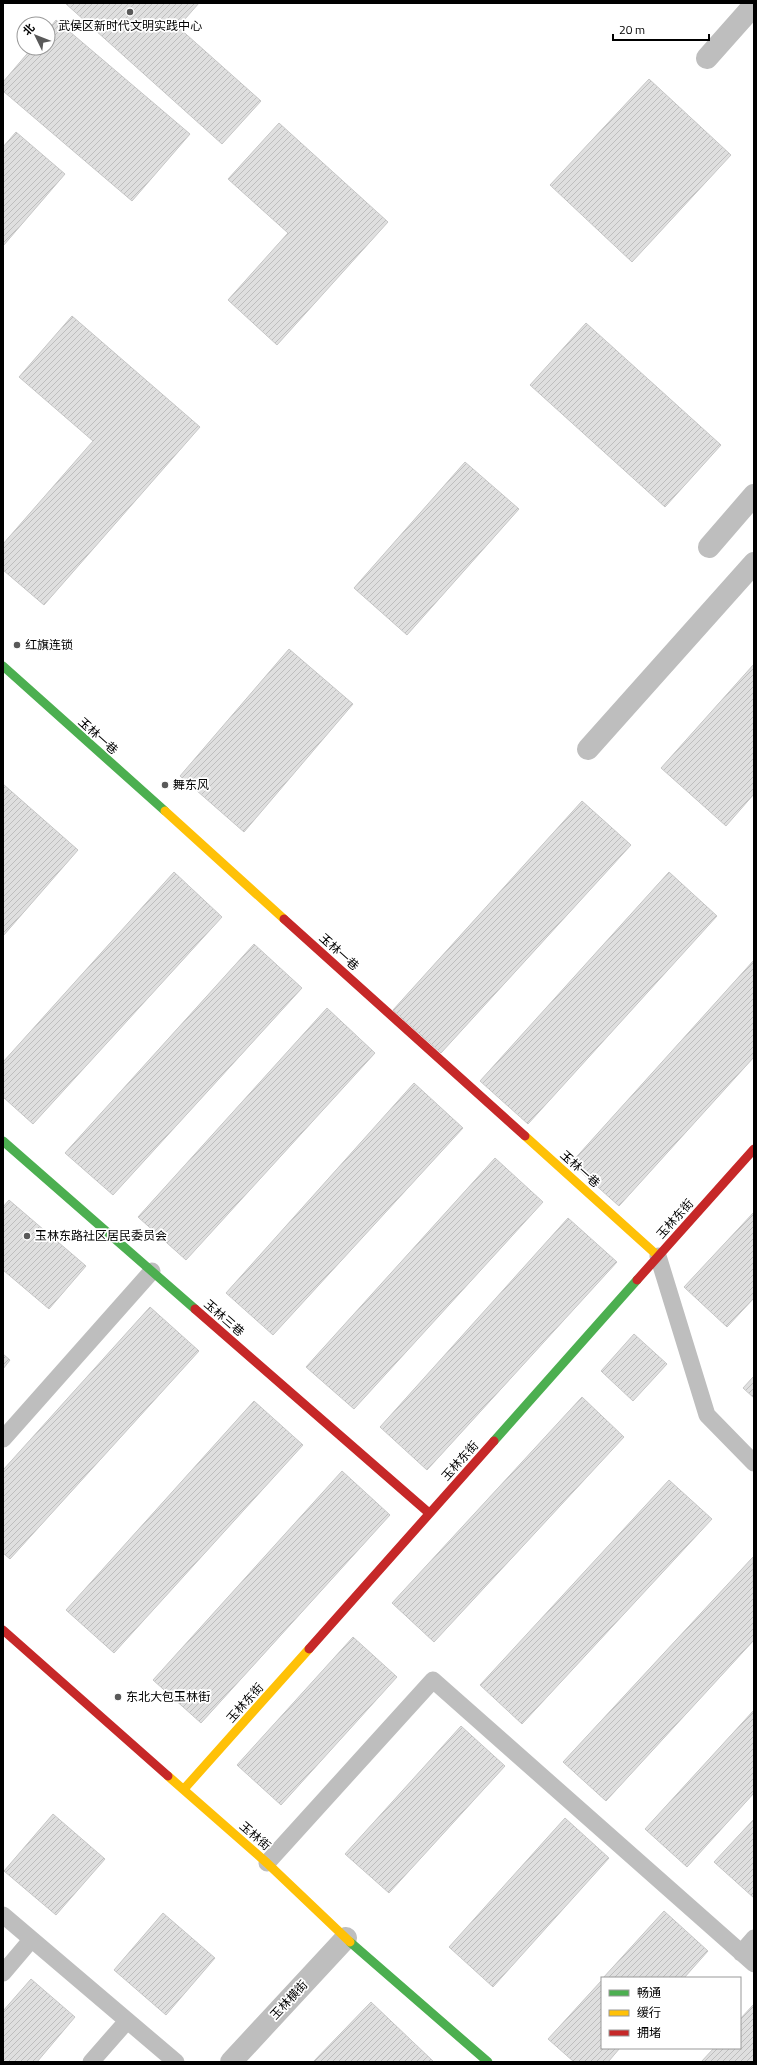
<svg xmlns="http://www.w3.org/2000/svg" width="757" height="2065" font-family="'Titillium Web','Noto Sans SC',sans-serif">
  <defs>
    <pattern id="building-hatch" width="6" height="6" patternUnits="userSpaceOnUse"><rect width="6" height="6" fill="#dfdfdf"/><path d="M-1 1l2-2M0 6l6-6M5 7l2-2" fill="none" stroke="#bebebe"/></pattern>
  </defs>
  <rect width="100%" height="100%" fill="#fff"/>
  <path fill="url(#building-hatch)" stroke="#c7c7c7" d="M65,3H199L178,27L261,101L222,144Z
    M56,20L190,134L132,201L3,91V82L32,48H48V30Z
    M649,79L731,155L632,262L550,185Z
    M279,123L388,222L277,345L228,300L288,233L228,179Z
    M16,132L65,174L3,246V147Z
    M72,316L200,427L44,605L3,570V544L93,441L19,377Z
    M586,323L721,445L665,507L530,385Z
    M465,462L519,509L407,635L354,588Z
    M289,649L353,704L244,832L180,776Z
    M754,664V794L726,826L661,768Z
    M3,784L78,850L3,936Z
    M582,801L631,845L441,1053L393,1010Z
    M174,872L222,917L33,1124L3,1097V1062Z
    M669,872L717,916L528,1124L480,1081Z
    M254,944L302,988L113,1195L65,1153Z
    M754,960V1057L619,1206L571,1163Z
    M327,1008L375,1053L186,1260L138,1217Z
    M414,1083L463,1128L273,1335L226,1293Z
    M495,1158L543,1202L354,1409L306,1367Z
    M9,1200L86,1266L49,1309L3,1270V1207Z
    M754,1212V1298L727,1327L684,1287Z
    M568,1218L617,1262L427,1470L380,1427Z
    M150,1307L199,1351L10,1559L3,1553V1470Z
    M634,1334L667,1364L633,1401L601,1371Z
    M3,1354L10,1360L3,1369Z
    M754,1376V1398L743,1388Z
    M582,1397L624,1437L434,1642L392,1603Z
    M254,1401L303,1445L114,1653L66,1610Z
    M342,1471L390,1515L201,1723L153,1680Z
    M669,1480L712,1519L522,1724L480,1685Z
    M753,1557L754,1640L606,1801L563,1762Z
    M353,1637L397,1677L281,1805L237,1765Z
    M754,1710V1793L687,1867L645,1829Z
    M461,1726L505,1766L389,1893L345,1854Z
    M53,1814L105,1859L56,1915L4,1871Z
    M565,1818L609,1858L493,1987L449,1947Z
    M754,1819V1898L714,1862Z
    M664,1911L708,1951L684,1978H603Z
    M163,1913L215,1958L166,2015L114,1970Z
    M31,1979L75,2017L37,2062H3V2011Z
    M602,1980V2048H620L608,2062H574L548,2039Z
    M371,2002L434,2062H313Z
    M754,2004V2062H701L714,2048H740V2019Z"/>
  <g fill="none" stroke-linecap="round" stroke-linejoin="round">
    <path stroke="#bebebe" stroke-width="17" d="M658,1256L707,1415L754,1463
      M3,1439L152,1271
      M267,1863L433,1680L754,1964
      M3,1915L176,2062
      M741,1953L754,1938
      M3,1973L31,1940
      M91,2062L127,2021"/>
    <path stroke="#bebebe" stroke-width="22" d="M707,58L754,5
      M709,547L754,495
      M588,749L754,563
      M231,2062L346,1938"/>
    <path stroke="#4caf50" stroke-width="9" d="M3,666L165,811
      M3,1141L195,1309
      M494,1441L637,1280
      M350,1942L488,2062"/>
    <path stroke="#ffc107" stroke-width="9" d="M165,811L284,919
      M525,1136L658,1256
      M168,1776L267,1863L350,1942
      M184,1789L309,1649"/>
    <path stroke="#c62828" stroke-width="9" d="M284,919L525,1136
      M637,1280L754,1149
      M195,1309L429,1513
      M3,1630L168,1776
      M309,1649L494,1441"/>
  </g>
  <g fill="#595959" stroke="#fff" stroke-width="1.5">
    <circle cx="130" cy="12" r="4"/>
    <circle cx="17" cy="645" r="4"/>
    <circle cx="165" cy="785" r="4"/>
    <circle cx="27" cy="1236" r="4"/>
    <circle cx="118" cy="1697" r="4"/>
  </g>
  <g text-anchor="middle" stroke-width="3.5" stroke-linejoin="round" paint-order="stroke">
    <g font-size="12" fill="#000" stroke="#fff" text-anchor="start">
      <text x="130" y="30" text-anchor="middle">武侯区新时代文明实践中心</text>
      <text x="25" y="649">红旗连锁</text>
      <text x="173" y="789">舞东风</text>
      <text x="35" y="1240">玉林东路社区居民委员会</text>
      <text x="126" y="1701">东北大包玉林街</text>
    </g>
    <g font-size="12" fill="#000" stroke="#fff">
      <text transform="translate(98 736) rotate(42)" y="4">玉林一巷</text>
      <text transform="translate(339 952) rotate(42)" y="4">玉林一巷</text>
      <text transform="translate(580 1169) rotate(42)" y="4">玉林一巷</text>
      <text transform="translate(675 1219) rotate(-48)" y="4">玉林东街</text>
      <text transform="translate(224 1318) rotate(41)" y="4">玉林三巷</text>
      <text transform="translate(460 1461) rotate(-48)" y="4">玉林东街</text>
      <text transform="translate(245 1703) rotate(-48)" y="4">玉林东街</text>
      <text transform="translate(255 1836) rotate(41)" y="4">玉林街</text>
      <text transform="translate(289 2000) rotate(-47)" y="4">玉林横街</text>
    </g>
  </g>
  <rect width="757" height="2065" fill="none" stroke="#000000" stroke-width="8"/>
  <rect x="601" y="1977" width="140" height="72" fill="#ffffff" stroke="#999999"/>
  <rect x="609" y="1990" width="20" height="6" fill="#4caf50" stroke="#999999"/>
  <text x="637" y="1997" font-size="12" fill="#000000">畅通</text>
  <rect x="609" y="2010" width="20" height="6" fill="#ffc107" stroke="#999999"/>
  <text x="637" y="2017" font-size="12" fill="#000000">缓行</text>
  <rect x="609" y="2030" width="20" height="6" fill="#c62828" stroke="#999999"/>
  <text x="637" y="2037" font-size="12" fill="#000000">拥堵</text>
  <g transform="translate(36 36) rotate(313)"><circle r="19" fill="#ffffff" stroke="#999999"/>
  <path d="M0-3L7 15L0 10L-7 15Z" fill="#595959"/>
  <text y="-6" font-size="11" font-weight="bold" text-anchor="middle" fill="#000000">北</text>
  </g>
  <path d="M613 34v6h96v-6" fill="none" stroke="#000000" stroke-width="2"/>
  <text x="619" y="34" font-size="12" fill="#000000" stroke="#ffffff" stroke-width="3" paint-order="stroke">20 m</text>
</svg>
